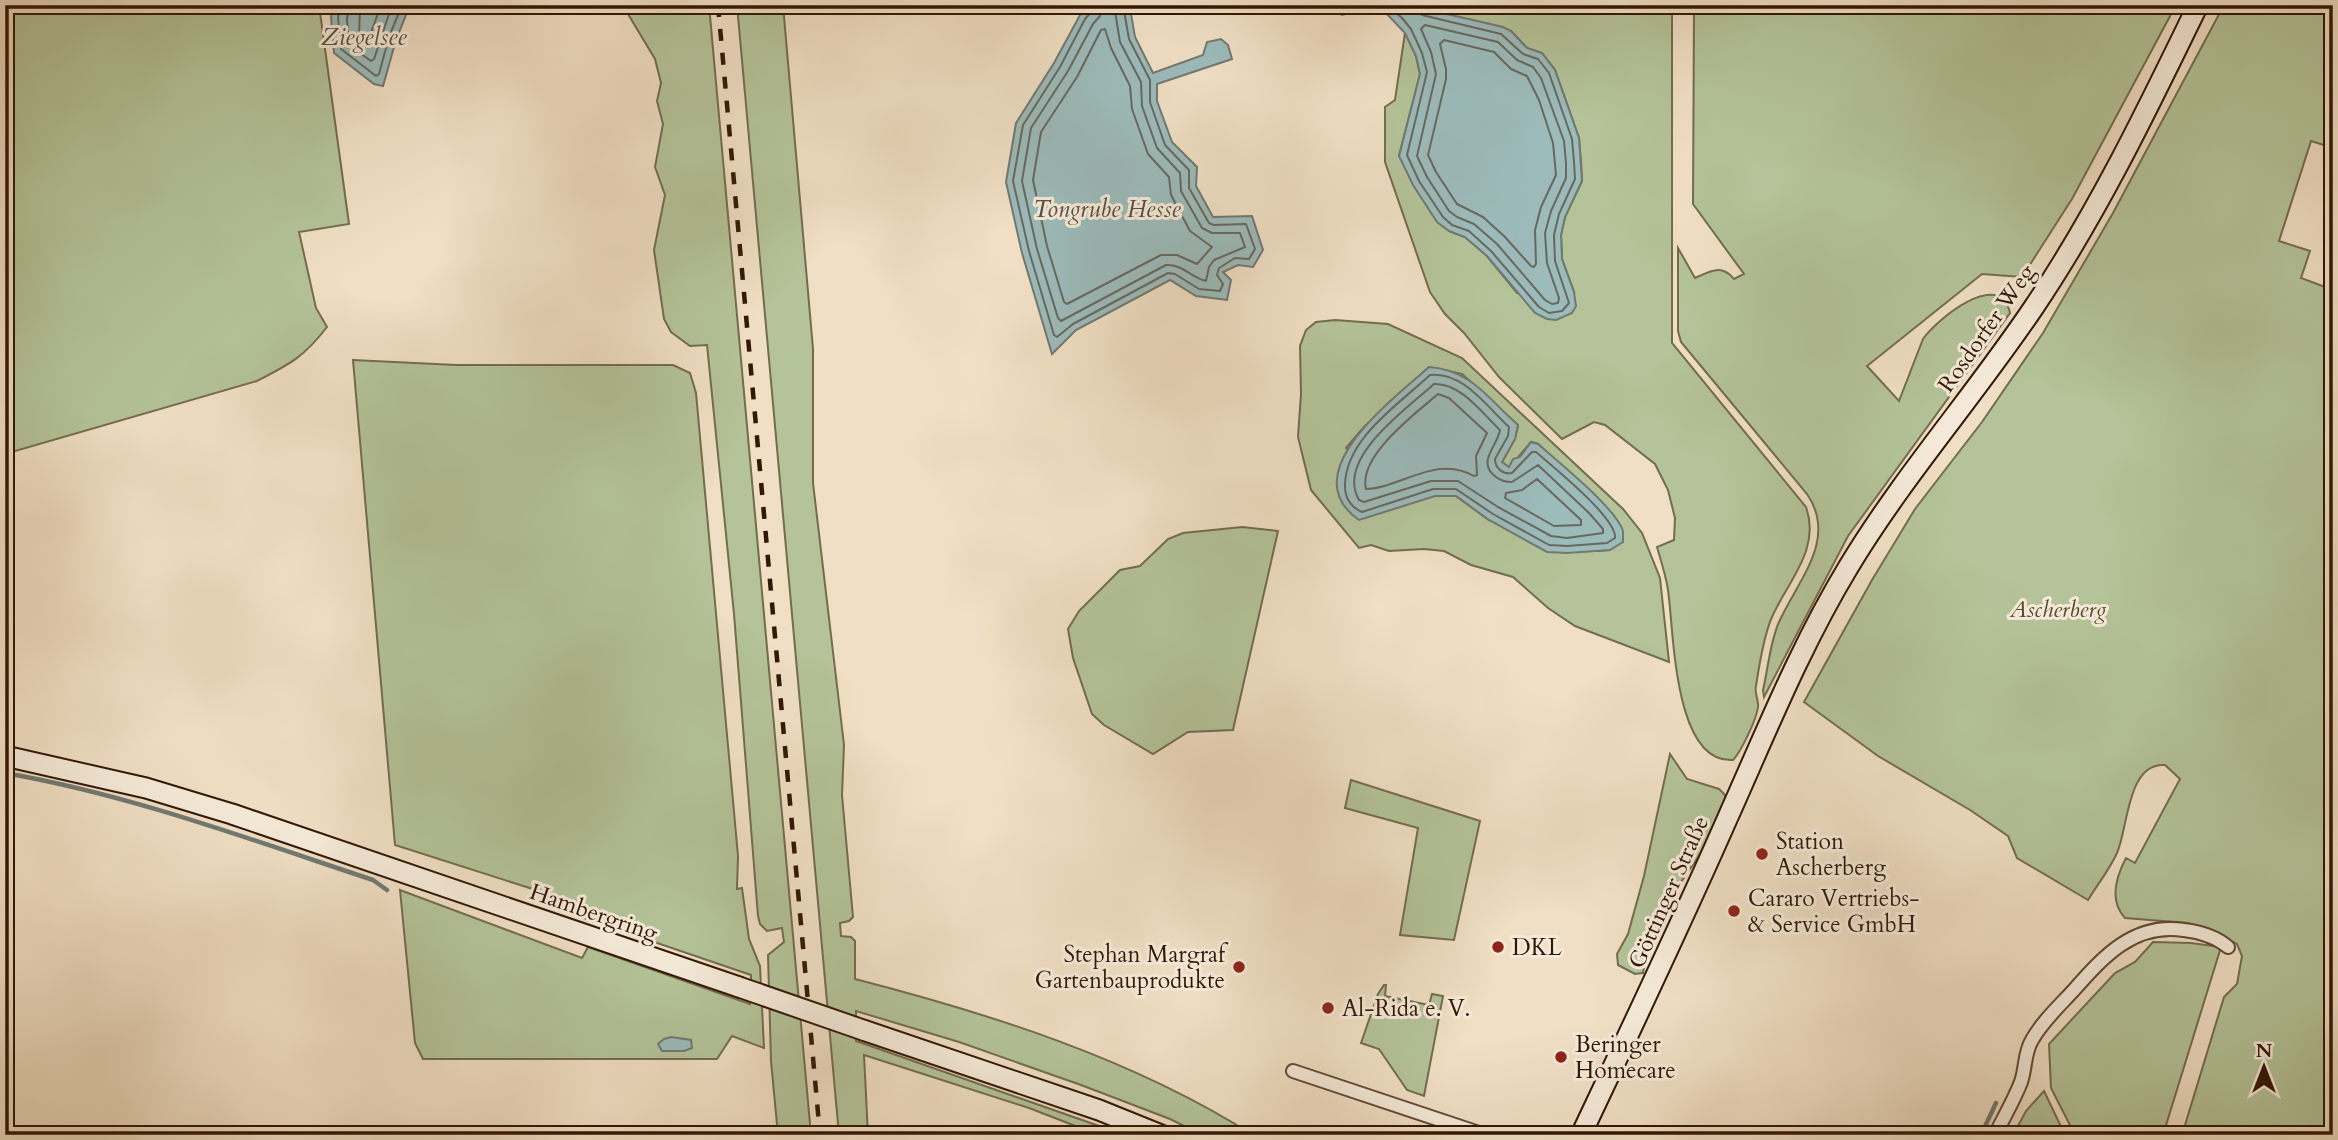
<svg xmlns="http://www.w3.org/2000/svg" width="2338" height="1140" font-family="Cardo,serif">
  <rect width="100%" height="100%" fill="#f0dfc4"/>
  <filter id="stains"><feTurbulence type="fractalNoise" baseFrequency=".00286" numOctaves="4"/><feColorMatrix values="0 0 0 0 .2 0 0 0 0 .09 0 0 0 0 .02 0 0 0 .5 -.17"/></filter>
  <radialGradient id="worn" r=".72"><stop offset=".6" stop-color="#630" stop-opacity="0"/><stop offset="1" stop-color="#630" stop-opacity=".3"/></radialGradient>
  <path fill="#b4c399" stroke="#736d4f" stroke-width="2" fill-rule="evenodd" d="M5,5H319L349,224L299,232L316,308L327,327C304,357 290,364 257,381L5,454Z
    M628,5H709L811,1135H778L771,1061L768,955L784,942L782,928L767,931L760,924L758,916L734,614L707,345L690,346L671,332L664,319L654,250L665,195L655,167L663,124L657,101L661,83L655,59L628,14Z
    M737,5H783L813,349V483L844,745L842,795L853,917L849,921L840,923L841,936L851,937L855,941V979C991,1014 1133,1059 1253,1135H1202L1170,1119L1081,1085L959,1042L856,1011V1041L1125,1135H1077L1078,1127L1029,1108L864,1055L868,1135H839Z
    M1408,5H1672V343L1806,507C1821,549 1788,581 1772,617C1764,635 1759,666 1756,686C1754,693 1759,700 1758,707C1757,718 1741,752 1733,760C1673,764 1674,630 1668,590C1666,576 1661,561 1657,547L1674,540L1675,518L1668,490L1655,464L1605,425L1594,422L1562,439L1499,377L1464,333L1445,314L1430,292L1385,162V107L1395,100L1405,33L1416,56L1420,74L1399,156L1449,231L1465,237L1487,256L1517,293L1574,292L1562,259L1561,235L1565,217L1582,181L1581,162L1579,138L1555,70L1542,53L1527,48L1511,31Z
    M1694,5H2176L2072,199L2022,277L1982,274L1867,366L1899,401L1923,339C1936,320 2000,267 2010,313L1848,536L1764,697L1763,690C1768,669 1770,642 1779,622C1798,580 1838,539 1807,494L1681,342L1678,331V248L1695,278C1710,271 1722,264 1734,279L1744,274L1693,204Z
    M2224,5H2333V148L2311,141L2279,241L2310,251L2301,278L2333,290V1135H2182L2224,997L2237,984L2242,956L2237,944L2205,929L2187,923L2125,918C2109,901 2116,877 2126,858L2135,863L2180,779L2165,765C2127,762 2128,829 2117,853C2110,869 2097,885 2088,900L2017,858L2008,836L1970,810L1878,756L1804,702L1872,580L1915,509L1982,422L2043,333L2113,213Z
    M1335,320L1388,324L1462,358L1623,509L1642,533L1660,578L1669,662L1575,626L1548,608L1513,577L1471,565L1444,551L1424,549L1389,551L1371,545L1359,548L1311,490L1298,437L1301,394L1300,346L1306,330L1316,322ZM1429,367L1462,374L1518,425L1515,439L1502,462L1509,468L1531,442L1538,444L1601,502L1618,522L1610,550L1594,551L1489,520L1456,496H1435L1346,448L1364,427Z
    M353,360L456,365H673L690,373L696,393L738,856L737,889L742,888L749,939L760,966L764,1048L732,1036L717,1059H423L415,1043L400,890L582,958L588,947L750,1004L751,975L584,918L586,906L395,845Z
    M1242,527L1278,531L1233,730L1188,732L1153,754L1104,725L1092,714L1073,658L1068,629L1079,611L1120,570L1140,566L1168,539L1183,533Z
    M1670,754L1687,779L1719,789L1725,795C1727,825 1689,867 1674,893C1658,919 1648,944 1643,973L1635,974L1618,965L1617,954L1628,934L1644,876Z
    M1351,780L1480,821L1454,940L1400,935L1418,828L1345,808Z
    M2153,942L2191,943L2221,947L2163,1135H2075L2051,1088L2049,1044L2115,973L2135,962Z
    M1384,985H1386L1385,996L1429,1005L1432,994L1443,996L1424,1096L1407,1090L1379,1049L1361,1043L1378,994Z
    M2044,1091L2065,1135H2013L2026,1111Z"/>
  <path fill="#9cbbbb" stroke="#727972" stroke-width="2" d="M334,5H410L396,40L383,86L374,84L334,53L331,17Z
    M1089,5H1120L1130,8L1135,37L1153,73L1203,55L1207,42L1221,39L1228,45L1232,59L1157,84V101L1172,142L1197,167L1196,186L1213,217L1252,216L1263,250L1253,267L1238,265L1223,272L1231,280L1227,300L1196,296L1170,280L1076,330L1052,354L1022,253L1006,182L1016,123L1054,63L1080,15Z
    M1331,5H1408L1503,27L1511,31L1527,48L1542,53L1555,70L1579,138L1582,181L1565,217L1561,235L1562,259L1574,292L1576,306L1572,313L1556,320L1547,319L1535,313L1487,256L1465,237L1449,231L1437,222L1413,185L1399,156L1420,74L1416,56L1405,33L1386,13H1350L1342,15L1332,9Z
    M1429,367C1472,370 1488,399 1518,425L1515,439L1502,462L1509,467L1513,459L1520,457L1531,442L1538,444C1558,462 1616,508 1623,531C1623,533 1623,539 1623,542L1610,550L1567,553L1547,552L1489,520L1456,496H1435L1359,520C1292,473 1394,399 1429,367Z
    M671,1037L691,1040L692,1048L684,1051H662L658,1044L664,1039Z"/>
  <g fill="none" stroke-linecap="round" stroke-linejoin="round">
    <path stroke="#676960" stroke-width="2" d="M340,5L338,18L341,49L376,76L379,74L389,37L402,5
      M349,5L347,19L349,45L371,61L374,59L392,5
      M360,5L359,39L365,43L368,41L381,5
      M1093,5L1092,11L1085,19L1060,67L1023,125L1013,181L1029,251L1054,335L1057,337L1073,324L1168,273L1175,274L1199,289L1220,291L1223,284L1217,275L1219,268L1235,258L1249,259L1255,249L1246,224L1214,225L1209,223L1189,188V170L1165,145L1150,102V80L1129,39L1123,5
      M1102,5L1100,16L1093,24L1068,71L1031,128L1022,181L1037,249L1058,318L1061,321L1166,265C1182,264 1192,278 1206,281L1209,267L1214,260L1245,247L1240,233H1212L1202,228L1181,191L1180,173L1157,148L1142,106L1141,82L1120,42L1114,5
      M1339,5L1343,7L1388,6L1402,18L1411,29L1422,53L1427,72L1407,155L1419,181L1443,217L1452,225L1469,231L1491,251L1539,307L1549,313L1562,311L1569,303L1555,261L1554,235L1559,214L1575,179L1574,162L1572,139L1549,73L1538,59L1523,54L1501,34L1422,15L1418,11L1417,5
      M1425,25L1498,42L1517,60L1533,67L1541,78L1564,141L1566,163V178L1551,211L1545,233L1547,263L1559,298L1558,303L1552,304L1545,300L1497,244L1474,224L1457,217L1449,211L1427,177L1417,156L1436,74L1431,52L1421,29Z
      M1105,29L1111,48L1130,86L1132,109L1148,154L1169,177L1171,195L1190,231L1212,247L1197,264L1177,255H1161L1067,304L1064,302L1047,246L1033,180L1041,132L1077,77L1101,30Z
      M1444,40L1494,52L1511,69L1527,76L1539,100L1553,143L1556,175L1541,207L1535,230L1536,264L1534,267L1531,266L1505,237L1483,217L1457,204L1436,172L1428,155L1446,79V69L1440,44Z
      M1430,375C1463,371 1487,407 1509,427L1508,436L1495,459C1495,468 1503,475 1512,473L1532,452H1536C1553,467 1617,518 1615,538L1607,543L1567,546L1549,545L1493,514L1456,489H1433L1362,512C1351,507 1345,498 1345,486C1345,439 1398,405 1430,375Z
      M1434,384C1461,383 1482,413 1500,430C1497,447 1476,462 1496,477C1501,481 1505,482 1512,482L1538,465L1589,513L1603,529V533L1567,538L1551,536L1498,507L1458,481H1431L1364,502L1359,500C1335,458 1407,409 1434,384Z
      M1438,394L1449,398L1487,433L1476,456L1477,475L1474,476C1436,454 1401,488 1366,489C1358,456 1415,414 1438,394Z
      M1537,479L1581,520V525L1554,526L1505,498L1506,493L1522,490Z"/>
    <path stroke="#727972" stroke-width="4.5" d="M5,773C131,795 252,840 373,880L387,890
      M1981,1135L1996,1103"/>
    <g stroke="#624935" stroke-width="16">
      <path id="minor" d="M1293,1071L1485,1135
        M1995,1135C2004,1117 2014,1100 2021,1082C2026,1068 2024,1053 2032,1040C2042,1022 2059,1006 2073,991C2103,957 2134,922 2184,930C2201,932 2215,936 2228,947"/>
    </g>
    <g stroke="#321705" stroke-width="23">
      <path id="secondary" d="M5,756L146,788L232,814L739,987
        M863,1030L1099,1110L1161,1135
        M1581,1135C1631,1029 1681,924 1728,817C1766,732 1801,645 1849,566C1904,475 1975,395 2034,307C2098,212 2148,108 2198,5"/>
    </g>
    <use href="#minor" stroke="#f5ead9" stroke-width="12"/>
    <use href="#secondary" stroke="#f5ead9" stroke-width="19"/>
    <path stroke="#321705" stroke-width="4.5" stroke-dasharray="12 12" stroke-linecap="butt" d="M718,5L820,1135"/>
    <g stroke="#321705" stroke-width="23" stroke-linecap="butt">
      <path id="secondary-bridge" d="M739,987L863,1030"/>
    </g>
    <use href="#secondary-bridge" stroke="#f5ead9" stroke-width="19"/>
  </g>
  <g fill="#8f2418" stroke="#f5ead9" stroke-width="2.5">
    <circle cx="1762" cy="854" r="7"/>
    <circle cx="1734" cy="911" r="7"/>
    <circle cx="1498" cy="947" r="7"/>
    <circle cx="1239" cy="967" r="7"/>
    <circle cx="1328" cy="1008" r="7"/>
    <circle cx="1561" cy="1057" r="7"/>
  </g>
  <g text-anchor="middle" stroke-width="6" stroke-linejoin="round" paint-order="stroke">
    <g font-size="23" fill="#321705" stroke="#f5ead9">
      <text transform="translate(1986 328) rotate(-55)" y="8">Rosdorfer Weg</text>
      <text transform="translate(1668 892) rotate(-66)" y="8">Göttinger Straße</text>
      <text transform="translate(594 912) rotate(19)" y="8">Hambergring</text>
    </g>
    <g font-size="23" font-style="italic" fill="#594b31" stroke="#f5ead9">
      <text x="2058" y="617">Ascherberg</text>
    </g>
    <g font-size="23" fill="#321705" stroke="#f5ead9" text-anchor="start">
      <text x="1776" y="849">Station<tspan x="1776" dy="26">Ascherberg</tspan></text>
      <text x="1748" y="906">Cararo Vertriebs-<tspan x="1748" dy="26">&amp; Service GmbH</tspan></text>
      <text x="1512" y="955">DKL</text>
      <text x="1225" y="962" text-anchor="end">Stephan Margraf<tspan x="1225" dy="26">Gartenbauprodukte</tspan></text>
      <text x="1342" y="1016">Al-Rida e. V.</text>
      <text x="1575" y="1052">Beringer<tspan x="1575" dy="26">Homecare</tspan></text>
    </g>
    <g font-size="24" font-style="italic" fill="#575045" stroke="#f5ead9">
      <text x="364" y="45">Ziegelsee</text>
      <text x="1107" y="217">Tongrube Hesse</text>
    </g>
  </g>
  <rect width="2338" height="1140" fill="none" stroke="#f0dfc4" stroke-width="28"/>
  <rect x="7" y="7" width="2324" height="1126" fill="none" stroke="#321705" stroke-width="3.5"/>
  <rect x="14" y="14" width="2310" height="1112" fill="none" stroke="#321705" stroke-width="2"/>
  <g transform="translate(2264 1067)" stroke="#f5ead9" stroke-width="5" paint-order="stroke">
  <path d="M0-5L12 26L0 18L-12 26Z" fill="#321705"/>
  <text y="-10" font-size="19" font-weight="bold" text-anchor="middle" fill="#321705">N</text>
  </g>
  <rect width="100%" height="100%" filter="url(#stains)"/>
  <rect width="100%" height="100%" fill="url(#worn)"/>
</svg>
